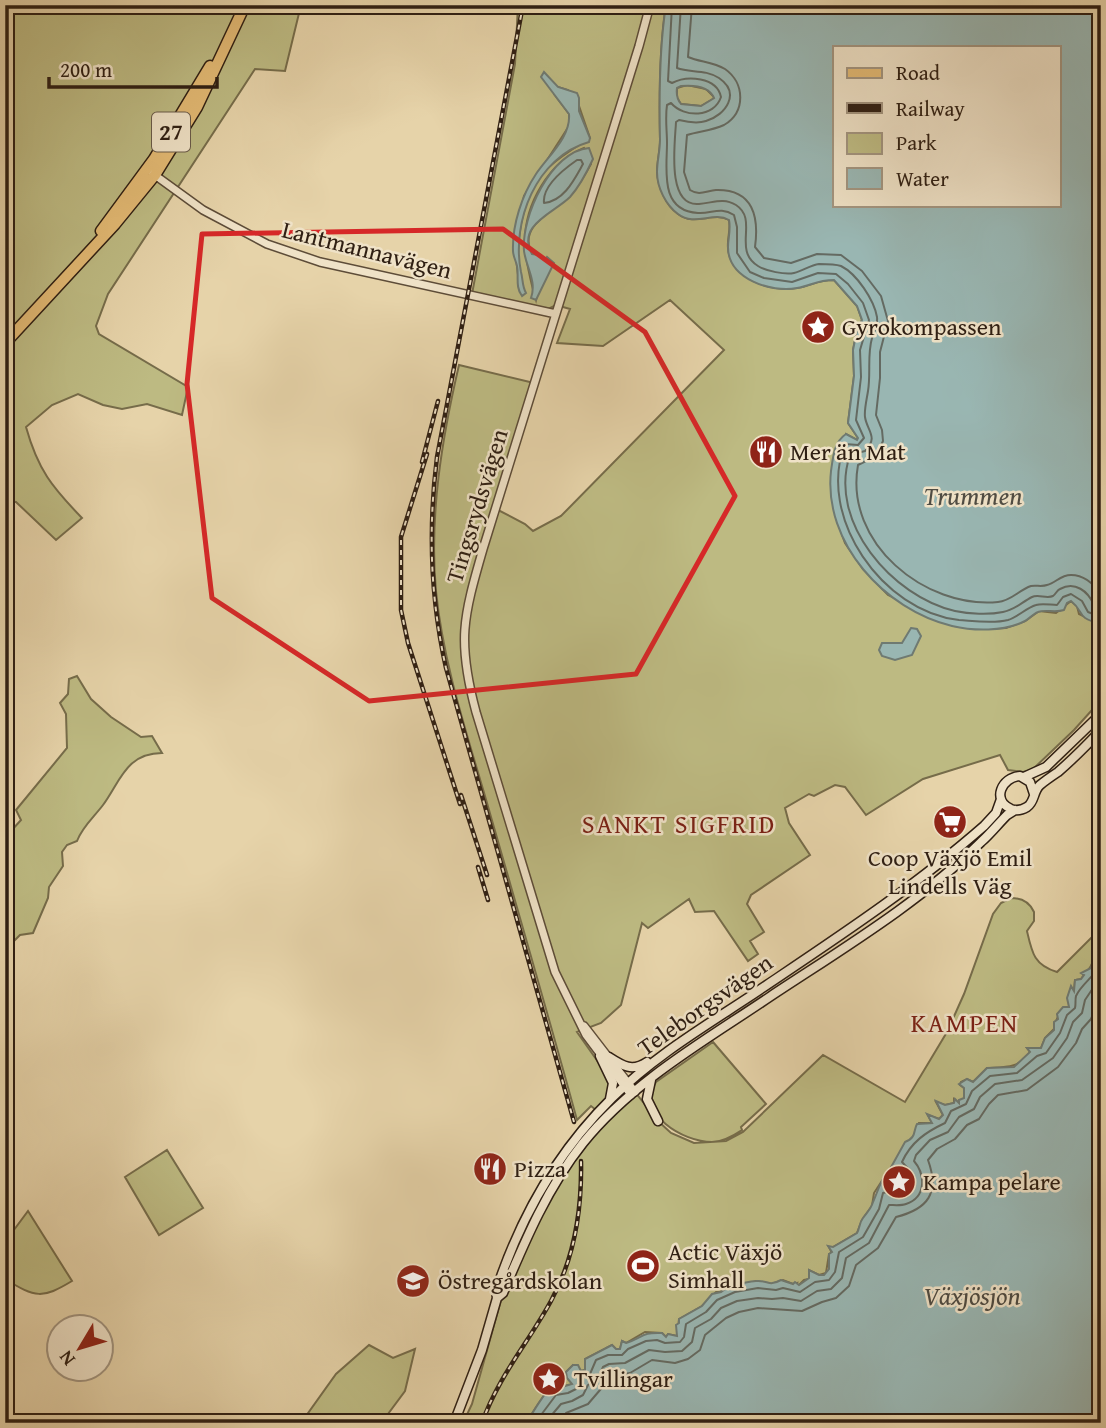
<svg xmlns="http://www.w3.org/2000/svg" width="1106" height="1428" font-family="'Gentium Book Plus',serif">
  <rect width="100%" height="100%" fill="#e6d3a9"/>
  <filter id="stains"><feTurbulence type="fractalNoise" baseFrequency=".00286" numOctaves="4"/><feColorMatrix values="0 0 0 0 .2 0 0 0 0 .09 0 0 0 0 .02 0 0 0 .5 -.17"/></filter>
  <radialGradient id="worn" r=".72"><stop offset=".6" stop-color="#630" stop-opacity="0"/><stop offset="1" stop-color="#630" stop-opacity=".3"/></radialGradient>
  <path fill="#bdba82" stroke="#766c4a" stroke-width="2" fill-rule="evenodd" d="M5,5H301L285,71L255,69L108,294L96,326L99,334L188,387L182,415L147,404L122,409L103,405L78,394L52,405L26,427C38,470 52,487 82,518L56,540L16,502L5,501Z
    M518,5H666C659,49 659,96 660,140C660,151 657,162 657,172C658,187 666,206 678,214C695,227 713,211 729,220C731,230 727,238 728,248C730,278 771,293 797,288C812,286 816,280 834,280L857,306L862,320L857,330L853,350L854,376L848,423L858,438L857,440L846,434L835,515L845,543L863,569L888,595L954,626L984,629L1006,628L1025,621L1039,611L1056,613L1071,601L1077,606L1079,614L1101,624V700L1074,730L1032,770L1023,772L1008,770L1000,755L923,779L866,815L845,787L835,785L814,796L809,794L785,808L789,823L810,855L751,895L747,904L764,932L750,941L758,954L748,961L714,911L695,912L689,899L648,928L642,923L621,1005L601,1023L577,1032L608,1076L611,1094L596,1110L591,1106L577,1120C548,1014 517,908 487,803C467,734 443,663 436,591C429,516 442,438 459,365L534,383L496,509L525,524L533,531L561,516L724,350L670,300L603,346L557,343L570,309L556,305L546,310L472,294L515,64ZM558,87L568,90L579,106L590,138C576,147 562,155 549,167C520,195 511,254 524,291L519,283L514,242L524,196L569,126V114L554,94ZM584,148L591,164C585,174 580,184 573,192C558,210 516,224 532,254L545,260L536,300C532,287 524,254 525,241C525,204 549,162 584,148Z
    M687,85L706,89L715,98L701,106L681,104L677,98V88Z
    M77,676L91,699L111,717L141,737L152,736L162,753C126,753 120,782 103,805C94,817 82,827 77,841L67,845L62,852L63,866L49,887L48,898L33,933L20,935L5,950V832L11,831L21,820L16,810L67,748L66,714L60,703L68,694L69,679Z
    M1011,898C1022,898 1030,903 1034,912V921L1027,931C1032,953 1034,965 1057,972L1101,928L1099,955L1094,956C1093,967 1086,972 1081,979L1075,980L1074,991L1071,989L1069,1007C1060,1009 1055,1021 1054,1029L1045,1038L1041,1048H1027L1030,1052C1019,1069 1004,1067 987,1068L973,1082L967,1079L961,1082L960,1085L964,1088V1098L959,1103L954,1099V1103L945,1105L936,1102L943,1115L939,1119L928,1115L932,1123H919L917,1131L890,1169C898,1171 905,1171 908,1180L904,1187L898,1189L892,1187L891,1177L887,1173L874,1193L872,1206L862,1220L857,1233L833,1247H829L832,1253L829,1254L826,1273L819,1275L809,1270V1279L804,1280L799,1285H796L797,1283L793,1284L783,1280L771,1284L756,1281L741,1286L738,1284C731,1286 723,1293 716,1292L702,1306L679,1319L677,1336L668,1334L666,1337L662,1333L645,1332L626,1343L622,1341L620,1349L617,1350L612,1345L585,1359V1370L581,1371L573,1365L566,1372L572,1384L561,1387L555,1383C548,1388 531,1414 527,1423H463L472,1404L503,1293L532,1226L583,1143L635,1092L658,1121L671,1133L694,1143L726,1141L743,1132L823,1055L905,1102L947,1032L964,994L993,914L1001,903Z
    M713,1042L766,1104L741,1127L742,1130C733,1136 723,1142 712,1142C683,1142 636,1114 656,1082Z
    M167,1150L203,1208L159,1235L125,1177Z
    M28,1211L72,1281C42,1299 36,1298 5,1279V1242Z
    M369,1345L393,1358L415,1349L405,1391L382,1422L301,1423L336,1374Z"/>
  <path fill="#99b6b2" stroke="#6f7a72" stroke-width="2" fill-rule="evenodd" d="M666,5H1101V624C1074,617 1086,613 1071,601L1067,603L1064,610C1055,613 1045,609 1038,612C1033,614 1029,619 1025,621C1004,632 973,631 952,626C885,610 823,543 831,471C833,457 834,442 846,434L857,440L858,438L848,423L854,376L853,350L857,330L862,320L857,306L834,280C816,280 811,286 797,288C771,293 728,279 728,247C728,238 731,230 729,220C713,211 695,227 678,214C666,205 657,188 657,172C657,161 660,151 660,140C659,96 659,49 666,5ZM835,47H1059V205H835ZM681,86C693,85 709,86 714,98L701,106L681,104C677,99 676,95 677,88Z
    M544,72L558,87L577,93L579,98V111L590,138L589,142C536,157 511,222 521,272C523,279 522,286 526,293L522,296C515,287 519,276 517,266C516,261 513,256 513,251C512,225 522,195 536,174C548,156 571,137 569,114L541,77Z
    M589,148L593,159C587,172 579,187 570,197C554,213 516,225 532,254L540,255L545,260L547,257L554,263L536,300L531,298C537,281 526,267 524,251C521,217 551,151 589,148Z
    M911,628L917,629L921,636L912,655L895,660L882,656L879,650L882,643H902Z
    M1101,952V1423H527C532,1413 546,1390 555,1383L562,1387L572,1384L567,1378L566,1372L573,1365H578L581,1371L585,1370V1359L612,1345L616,1349H620L622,1341L626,1343C644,1337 641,1332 662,1333L666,1337L668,1334L677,1336L676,1325L679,1323V1319L702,1306L712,1294L721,1292L732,1284C744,1285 746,1281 756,1281C769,1280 768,1287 781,1280L793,1284L795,1282L799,1285L809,1278V1270L819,1275H824L829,1269V1254L832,1252L828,1246L833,1247L857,1233C860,1228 859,1223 863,1218C867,1212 871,1209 873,1202C877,1193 880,1182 887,1172L892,1178L891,1184L895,1189L904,1187C908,1180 908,1176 901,1171L893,1172L890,1169L905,1142C917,1137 913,1131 917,1124L932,1123L927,1114L939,1119L943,1115L936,1101L945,1105L954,1103L955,1099L959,1103V1100L964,1098V1088L959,1084L967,1079L973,1082L987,1068L1014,1067L1030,1052L1027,1048H1041L1045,1038L1054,1030V1022L1058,1019L1057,1014L1063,1007H1069L1067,998L1071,986L1074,991L1075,980L1081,979L1084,975L1081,973L1091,968L1094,956L1099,955Z"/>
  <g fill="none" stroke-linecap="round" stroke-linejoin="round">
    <path stroke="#646a62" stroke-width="2" d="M672,5L668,81L672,83C687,75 717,77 721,97C714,118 684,118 671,103L667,105C665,118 667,131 667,143C667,169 659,211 698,213C712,214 720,206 734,215L737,227V253L750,272L764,278L792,282L818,273L836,274L848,284L863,303L869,320L860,350L861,377L856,420L864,438L858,445L845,444C816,517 883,612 959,620C974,621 993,624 1008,620C1018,617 1026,608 1036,605C1042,603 1051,605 1057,605L1063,597L1071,594L1082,601L1088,612L1101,617
      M681,5L677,68C690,73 705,69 719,78C741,93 726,115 706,121C697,124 687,122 679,120L676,122C675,143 666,207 699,204C713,203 723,197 736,205C759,220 732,250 758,266C766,271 785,275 794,273C803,271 810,265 819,264C826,264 835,264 841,266C857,274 874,300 877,317C878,325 874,331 872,338C867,355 871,373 868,391C867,398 864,410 865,417C867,431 879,437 865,451L850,455C827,522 893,597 955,611C969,614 989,615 1003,612C1015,610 1022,602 1032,597C1038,594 1047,599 1053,596C1056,594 1057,590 1060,589C1075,581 1088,591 1094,605L1101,608
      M692,5L688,57C700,62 713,62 725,69C745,83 746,112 724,125C711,131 699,131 687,135L684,172L690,190C699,196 706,191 716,190C754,189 759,218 755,247L764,258L791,263L817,254L841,255L862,271L881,296L888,321L880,352V378L876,415L882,430L883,441L876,456L858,465C844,543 925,609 998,602C1011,601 1019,590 1031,586C1036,585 1042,587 1047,585C1056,583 1060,575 1071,575C1084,575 1094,584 1101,595
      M577,160H581L583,164C574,180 564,201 544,203C542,186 564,169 577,160Z
      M535,1423L556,1395L568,1393L576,1389L580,1379L590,1374L596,1360L608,1355H622L628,1349L646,1341L657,1340L665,1343L680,1342L684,1337L686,1324L706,1312L717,1300L735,1292L758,1288L776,1290L783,1288L800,1292L815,1282L829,1280L835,1272L839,1252L863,1237L879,1209L883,1193L887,1192L899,1196C922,1190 915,1175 902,1162C911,1142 926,1132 945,1123L951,1111L966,1104L972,1091L990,1076L1017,1073L1037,1056L1046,1053L1060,1033L1067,1015L1075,1008C1076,1004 1075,1000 1076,996C1082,983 1096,976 1101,962
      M545,1423L561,1404L572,1401L583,1395L588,1385L598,1379L603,1367L609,1364L625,1363L649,1350L665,1352L682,1351L692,1342L695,1328L711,1319L721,1308L737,1301L758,1298L772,1299L783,1298L801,1301L817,1291L831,1289L842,1278L846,1258L869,1243L889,1205C894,1205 901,1206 906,1204C927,1197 925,1174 914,1161L916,1155L930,1140L948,1132L959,1117L974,1109L980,1097L995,1084L1022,1080L1053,1058L1067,1038L1073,1022L1082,1013L1085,1000L1091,991L1101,980
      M559,1423L566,1413L588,1404L612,1376L630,1373L652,1360L675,1363L688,1359L700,1350L705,1335L726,1318L739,1312L758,1308L802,1311L822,1302L836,1298L849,1286L856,1265L878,1248L896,1217C928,1209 940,1193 928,1160L937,1149L955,1139L967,1125L979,1119L989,1104L998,1095L1027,1090L1058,1067L1076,1043L1082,1029L1091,1019L1101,995"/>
    <g stroke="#5d4c38" stroke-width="10">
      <path id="tertiary" d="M152,173L203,210L267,244L320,262L556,314
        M584,1026L635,1092
        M631,1095L586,1035L555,972L476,712C457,641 463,618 483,549L639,46L650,5"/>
    </g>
    <g stroke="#2f1f13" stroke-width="11">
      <path id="secondary" d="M1024,777L1046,767L1101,714
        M1034,794L1030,782L1020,776C1002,777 991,800 1011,809C1016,811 1022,810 1027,807C1035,802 1033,791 1040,785C1046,780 1052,776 1058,772C1073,759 1087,745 1101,730
        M600,1056L613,1083L610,1099
        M609,1057C623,1066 632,1072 647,1062
        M651,1080L647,1099L658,1121
        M497,1298L503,1293C525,1241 547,1188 583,1143C633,1081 706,1040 771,996C842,949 919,903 981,842C990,834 998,824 1007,815L1015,810
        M454,1423L482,1350L497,1298L496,1291C520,1218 557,1152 612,1098C652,1058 702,1028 749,997C829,943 911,890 984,826L996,813L1001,799"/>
    </g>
    <g stroke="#2f1f13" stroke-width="13">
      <path id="primary" d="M101,231L154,159L210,66
        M5,343L115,224L155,175L197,107L245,5"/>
    </g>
    <use href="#tertiary" stroke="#efe2c7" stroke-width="7"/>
    <use href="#secondary" stroke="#efe2c7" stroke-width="8"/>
    <use href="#primary" stroke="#e3ba74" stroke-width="10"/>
    <g stroke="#2f1f13" stroke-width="4.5">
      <path id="rail" d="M523,5L437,457C428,529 430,597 446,668L574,1122
        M427,454L401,537V610L408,643L460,804
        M422,462L438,401
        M461,795L487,875
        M478,867L488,900
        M482,1423C498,1377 528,1343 551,1301C575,1257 582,1210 581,1161"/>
    </g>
    <use href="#rail" stroke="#efe2c7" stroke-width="2" stroke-dasharray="5" stroke-linecap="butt"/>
  </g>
  <path fill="none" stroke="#d62828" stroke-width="5" stroke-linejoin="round" d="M503,229L645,332L735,496L636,674L369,701L212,598L187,384L202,234Z"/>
  <defs>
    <g id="sight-disc" transform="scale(1.75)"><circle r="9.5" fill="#8f2418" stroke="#efe2c7"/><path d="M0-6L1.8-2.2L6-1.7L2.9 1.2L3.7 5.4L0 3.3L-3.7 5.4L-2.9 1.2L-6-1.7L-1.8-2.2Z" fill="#fff"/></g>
    <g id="restaurant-disc" transform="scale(1.75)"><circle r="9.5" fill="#8f2418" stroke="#efe2c7"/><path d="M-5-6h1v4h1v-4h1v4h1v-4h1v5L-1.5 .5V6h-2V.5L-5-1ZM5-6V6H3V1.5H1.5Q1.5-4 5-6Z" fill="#fff"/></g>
    <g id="supermarket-disc" transform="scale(1.75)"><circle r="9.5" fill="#8f2418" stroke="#efe2c7"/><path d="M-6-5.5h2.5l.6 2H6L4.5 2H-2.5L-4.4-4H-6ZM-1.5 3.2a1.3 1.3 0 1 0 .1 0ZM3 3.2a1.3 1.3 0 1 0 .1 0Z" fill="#fff"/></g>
    <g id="stadium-disc" transform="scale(1.75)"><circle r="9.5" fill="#8f2418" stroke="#efe2c7"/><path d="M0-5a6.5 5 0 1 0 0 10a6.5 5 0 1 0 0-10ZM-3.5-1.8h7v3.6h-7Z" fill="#fff"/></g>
    <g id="school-disc" transform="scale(1.75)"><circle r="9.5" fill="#8f2418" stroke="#efe2c7"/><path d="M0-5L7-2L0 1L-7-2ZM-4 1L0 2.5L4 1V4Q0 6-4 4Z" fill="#fff"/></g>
  </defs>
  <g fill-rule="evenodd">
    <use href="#sight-disc" x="818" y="327"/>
    <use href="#restaurant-disc" x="766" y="452"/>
    <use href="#supermarket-disc" x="950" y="822"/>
    <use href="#restaurant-disc" x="490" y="1169"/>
    <use href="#sight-disc" x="899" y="1182"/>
    <use href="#stadium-disc" x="643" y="1266"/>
    <use href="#school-disc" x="413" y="1281"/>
    <use href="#sight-disc" x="549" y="1379"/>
  </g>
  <g text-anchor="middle" stroke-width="5" stroke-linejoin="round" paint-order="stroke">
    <rect fill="#efe2c7" stroke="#695a49" stroke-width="2" x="152" y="112.5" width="38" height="39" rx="5"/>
    <g font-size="23" font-weight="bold" fill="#2f1f13">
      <text x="171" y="140">27</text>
    </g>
    <g font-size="24" fill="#2f1f13" stroke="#efe2c7">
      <text transform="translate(367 250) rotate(14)" y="8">Lantmannavägen</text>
      <text transform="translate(477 506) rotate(-73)" y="8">Tingsrydsvägen</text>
      <text transform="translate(705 1005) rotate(-35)" y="8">Teleborgsvägen</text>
    </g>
    <g font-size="24" fill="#2f1f13" stroke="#efe2c7" text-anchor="start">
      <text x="842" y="335">Gyrokompassen</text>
      <text x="790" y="460">Mer än Mat</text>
      <text x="950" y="866" text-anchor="middle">Coop Växjö Emil<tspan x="950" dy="28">Lindells Väg</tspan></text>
      <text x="514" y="1177">Pizza</text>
      <text x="923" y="1190">Kampa pelare</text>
      <text x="668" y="1260">Actic Växjö<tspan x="668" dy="28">Simhall</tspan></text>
      <text x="438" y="1289">Östregårdskolan</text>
      <text x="574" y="1387">Tvillingar</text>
    </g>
    <g font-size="26" font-style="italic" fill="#4f4c43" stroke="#efe2c7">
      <text x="973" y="505">Trummen</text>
      <text x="972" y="1305">Växjösjön</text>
    </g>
    <g font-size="26" letter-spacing="2" fill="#7a1f14" stroke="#efe2c7">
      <text x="679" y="833">SANKT SIGFRID</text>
      <text x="965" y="1032">KAMPEN</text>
    </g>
  </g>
  <rect width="1106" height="1428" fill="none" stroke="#e6d3a9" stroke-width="28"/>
  <rect x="7" y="7" width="1092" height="1414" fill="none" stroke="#2f1f13" stroke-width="3.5"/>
  <rect x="14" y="14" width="1078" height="1400" fill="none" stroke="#2f1f13" stroke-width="2"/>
  <rect x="833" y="46" width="228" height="161" fill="#efe2c7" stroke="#a2947f" stroke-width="2"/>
  <rect x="847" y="68" width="35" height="10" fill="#e3ba74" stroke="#a2947f" stroke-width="2"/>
  <text x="896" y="80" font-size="21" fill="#2f1f13">Road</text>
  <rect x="847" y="103" width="35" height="10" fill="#2f1f13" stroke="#a2947f" stroke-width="2"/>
  <text x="896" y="116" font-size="21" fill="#2f1f13">Railway</text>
  <rect x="847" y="133" width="35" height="21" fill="#bdba82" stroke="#a2947f" stroke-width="2"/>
  <text x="896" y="150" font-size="21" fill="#2f1f13">Park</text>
  <rect x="847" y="168" width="35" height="21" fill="#99b6b2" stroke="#a2947f" stroke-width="2"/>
  <text x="896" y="186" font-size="21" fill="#2f1f13">Water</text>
  <g transform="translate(80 1348) rotate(232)"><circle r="33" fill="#efe2c7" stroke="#a2947f" stroke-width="2"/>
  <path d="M0-5L12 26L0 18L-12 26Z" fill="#8f2418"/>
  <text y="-10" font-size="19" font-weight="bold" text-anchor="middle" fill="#2f1f13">N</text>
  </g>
  <path d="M49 77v10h168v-10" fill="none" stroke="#2f1f13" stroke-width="3.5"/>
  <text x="60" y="77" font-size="21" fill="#2f1f13" stroke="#efe2c7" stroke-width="5" paint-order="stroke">200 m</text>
  <rect width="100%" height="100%" filter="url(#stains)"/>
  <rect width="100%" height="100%" fill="url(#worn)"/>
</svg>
